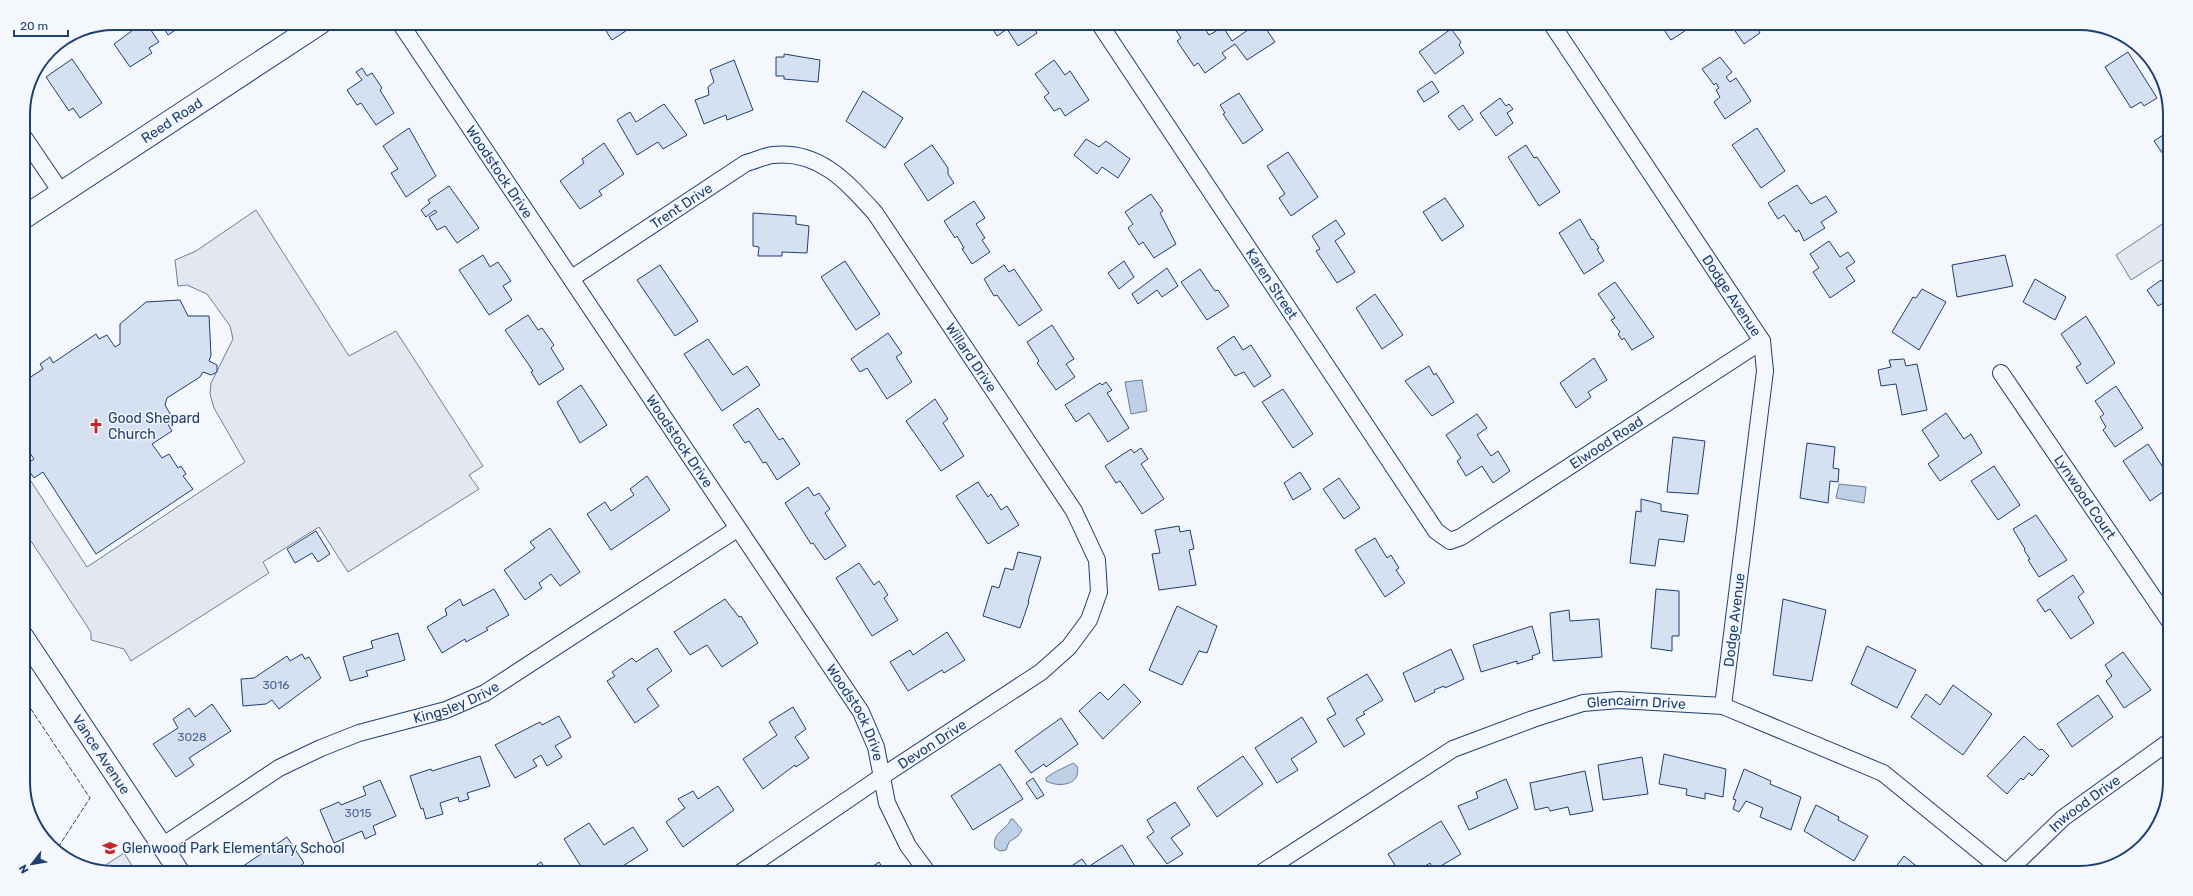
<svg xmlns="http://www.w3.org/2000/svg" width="2193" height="896" font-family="Rubik,sans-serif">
  <rect width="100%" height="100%" fill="#f4f7fb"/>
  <path fill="#e3e8f0" stroke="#687fa3" d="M256,210L349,356L396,331L483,466L469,475L479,489L348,572L319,527L263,562L269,573L131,661L124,649L91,640V633L87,626L23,529V469L87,567L245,462L214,408L210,394L211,383L233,339L230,326L207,294L187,285L178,286L175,260L196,251Z
    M2170,219V255L2131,280L2116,255Z
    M124,853L137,873H114L98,870Z"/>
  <path fill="#bed0e5" stroke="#687fa3" d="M1142,380L1147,411L1131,414L1125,382Z
    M1839,484L1866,487L1864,503L1836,498Z
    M1073,763L1077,766C1082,785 1059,788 1046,781V778C1055,771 1064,768 1073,763Z
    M1011,819H1013L1022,830L1018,836L1009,842L1006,850L1000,851L995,848C991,832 1007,830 1011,819Z"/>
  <path fill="#d5e0f0" stroke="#1d3f73" d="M128,23H146L159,42L149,48L152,53L130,67L114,44L133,30Z
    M161,23H186L168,35Z
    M605,23H638L612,40L602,25Z
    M989,23H1030L1037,33L1018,46L1007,29L997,36Z
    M1184,23H1201L1209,35L1223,27L1232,41L1258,23H1262L1275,42L1247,60L1235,44L1222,53L1226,58L1205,73L1198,63L1194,66L1177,41L1181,38L1175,29Z
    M1659,23H1689L1691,27L1671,40Z
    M1734,23H1754L1760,33L1744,44L1731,25Z
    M1451,29L1461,42L1459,45L1464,53L1435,74L1419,52Z
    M61,42L63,45L44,58L50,49Z
    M2128,52L2157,98L2144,106L2141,102L2131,108L2105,67Z
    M784,54L820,60L818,82L784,79V76H776V57H784Z
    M1720,57L1732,72L1726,77L1730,82L1736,78L1751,101L1725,119L1714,102L1720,97L1716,90L1719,88L1716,83L1714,85L1702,69Z
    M72,59L102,103L80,118L73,108L69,111L46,77Z
    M734,60L753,110L727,120L726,115L704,124L695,100L709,95L708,87L714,82L710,70Z
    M1054,60L1065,75L1070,71L1089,100L1065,116L1060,108L1054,111L1044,97L1049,93L1035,74Z
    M362,68L367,76L372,73L382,88L380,90L394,113L376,125L361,103L357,105L347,90L362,80L356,72Z
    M1432,81L1439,92L1424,102L1417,91Z
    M863,91L903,118L885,148L846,121Z
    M1239,93L1263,130L1243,144L1223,114L1225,113L1220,105Z
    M1500,98L1506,106L1509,104L1513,109L1507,113L1513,123L1496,136L1480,113Z
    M664,104L687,135L663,149L658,142L637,155L617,120L630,112L636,122Z
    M1463,105L1473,120L1459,130L1448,116Z
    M409,128L436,176L406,197L391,173L398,169L383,146Z
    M1757,128L1785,171L1761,188L1732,145Z
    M2169,131L2170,154L2165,157L2154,141Z
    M1086,139L1099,147L1106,141L1130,159L1118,178L1102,167L1097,174L1074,155Z
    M604,143L624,174L599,191L602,195L580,209L560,181L584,163L582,159Z
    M932,145L948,168V174L954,183L928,201L904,164Z
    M1526,145L1534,158L1537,157L1560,192L1539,206L1508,157Z
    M1288,152L1318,197L1291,216L1279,198L1285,194L1267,166Z
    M1797,185L1811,204L1826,196L1837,212L1821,222L1825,228L1804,241L1799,230L1796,232L1784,215L1778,219L1768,203Z
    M449,186L479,228L457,243L445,226L437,230L429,217L437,212L435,210L426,217L421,210L430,203L428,200Z
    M1151,194L1163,211L1160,213L1176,244L1154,258L1143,242L1139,245L1128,228L1133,224L1125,212Z
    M2170,195V210L2163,199Z
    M1445,198L1464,226L1442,241L1423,212Z
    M974,201L985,218L976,224L985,238L982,240L990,252L972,264L962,249L964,248L957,236L955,238L944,221Z
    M753,213L796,216V224L809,226L807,253L782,252V256H758L759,247L753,246Z
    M1580,219L1592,240L1593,239L1599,248L1597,249L1604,261L1584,274L1559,233Z
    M1336,220L1345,234L1335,241L1355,272L1337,283L1316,251L1320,249L1312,236Z
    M1829,241L1840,257L1848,252L1855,262L1846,268L1855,281L1830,298L1813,272L1819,268L1810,254Z
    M483,255L490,267L498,262L511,281L503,286L512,300L489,315L459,270Z
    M2005,255L2013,286L1957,297L1952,265Z
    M845,261L880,314L856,330L821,277Z
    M1124,261L1134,277L1119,289L1108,273Z
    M660,265L698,321L675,336L637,280Z
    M1004,265L1009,272L1014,269L1042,310L1019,326L997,295L994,296L984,279Z
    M1167,268L1178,286L1162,297L1157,290L1138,304L1132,294Z
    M1200,269L1215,291L1218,290L1229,306L1207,320L1181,282Z
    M2035,279L2066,297L2055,320L2023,302Z
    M2161,280L2170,294V299L2158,306L2147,290Z
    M1615,282L1654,337L1632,350L1624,338L1622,340L1618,334L1620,332L1611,320L1615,318L1598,294Z
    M1922,289L1946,302L1919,350L1892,332L1913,297L1916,298Z
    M1375,294L1403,335L1382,349L1356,308Z
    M180,300L188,316H209L211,355L209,361L217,365V372L211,375L203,372L200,377L167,398L165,405L172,417L166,421L172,431L152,444L162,458L169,454L178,468L181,466L186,474L183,476L193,489L96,554L43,472L34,478L25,465L34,459L23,443V382L43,369L40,364L50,357L53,363L96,334L99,339L107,335L115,347L120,344V324L146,302Z
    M528,315L538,330L542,328L554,345L551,348L564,369L539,385L531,372L533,371L505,330Z
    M2086,316L2115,363L2087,384L2076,367L2081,364L2061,334Z
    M1052,325L1074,359L1066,364L1075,377L1056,390L1037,363L1039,361L1027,342Z
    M888,333L902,353L896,357L912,382L887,399L867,368L860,372L851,359Z
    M1234,336L1243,350L1251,345L1271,376L1254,387L1244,372L1235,376L1217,348Z
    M708,339L733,375L747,366L760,385L722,411L684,354Z
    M1594,358L1607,380L1588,392L1591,397L1576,408L1560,383Z
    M1904,359L1906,366L1917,364L1927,410L1902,415L1896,384L1881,386L1878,370L1891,367L1889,360Z
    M1429,366L1434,375L1436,373L1454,402L1432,416L1405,381Z
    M1106,382L1112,390L1107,393L1129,428L1108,442L1089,413L1076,422L1065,405L1100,383L1102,385Z
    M581,385L607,425L580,443L557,402Z
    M2116,386L2143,428L2115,447L2103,430L2106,427L2100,417L2104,414L2095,401Z
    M1283,389L1313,434L1293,448L1262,402Z
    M935,399L948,419L943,423L964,456L941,471L906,421Z
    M758,408L779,440L783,438L800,464L777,480L766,462L763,463L749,441L745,443L733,425Z
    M1946,413L1964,439L1971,434L1982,453L1940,481L1928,464L1939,456L1922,430Z
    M1477,414L1487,428L1477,435L1491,456L1498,451L1510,471L1493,483L1482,466L1466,476L1457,461L1461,458L1446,435Z
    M1673,437L1705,441L1698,494L1667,492Z
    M1807,443L1835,447L1833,468L1839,469L1838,482L1830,481L1828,503L1800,498Z
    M2148,444L2164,469L2170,465V487L2150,501L2123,461Z
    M1141,448L1148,459L1141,464L1164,499L1142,514L1120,481L1116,483L1105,466L1131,449L1134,453Z
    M1994,466L2020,505L1998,520L1971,481Z
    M1300,472L1311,489L1293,500L1284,483Z
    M647,476L670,510L611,550L587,514L605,502L611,511L634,495L630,489Z
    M1339,478L1360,508L1344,519L1323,489Z
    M978,482L988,497L991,494L1001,510L1007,506L1019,525L988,544L956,496Z
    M808,487L814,496L819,493L830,509L825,513L846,546L825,560L813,543L811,544L785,503Z
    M1641,499L1661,504V511L1688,515L1684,542L1659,539L1655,566L1630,563L1636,511L1641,512Z
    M2036,515L2067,560L2039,577L2028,560L2030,559L2024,550L2025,549L2013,529Z
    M1179,526L1180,532L1190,530L1194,549L1189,550L1196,585L1159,590L1152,554L1160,553L1155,530Z
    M550,528L580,572L560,586L551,574L539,583L542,588L525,600L504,570L535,548L530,542Z
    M316,531L330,554L318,562L312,553L295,563L287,549Z
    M1375,538L1387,558L1391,555L1399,568L1396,570L1405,583L1385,597L1355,550Z
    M1018,552L1041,557L1028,602H1029L1020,628L983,616L992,586L999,588L1005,568L1013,570Z
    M859,563L874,585L879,581L888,595L884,598L898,620L872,636L836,578Z
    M2073,575L2084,592L2078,597L2094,623L2071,639L2050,609L2045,612L2037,600Z
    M494,589L509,615L486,628L488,630L466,642L465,639L442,653L427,627L447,615L445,609L460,599L463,606Z
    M1656,589L1679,591V636H1672V651L1651,648Z
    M725,599L739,617L741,616L758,643L722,667L707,645L690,655L674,632Z
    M1783,599L1826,610L1812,681L1773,675Z
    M1177,606L1217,626L1207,653L1199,651L1182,685L1149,670Z
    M1569,610L1570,621L1599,619L1602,657L1553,661L1550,613Z
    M1532,626L1540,653L1532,656L1533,659L1517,664V661L1481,672L1473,645Z
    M947,632L965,660L944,673L942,670L908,691L890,662L910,650L913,655Z
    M398,633L405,660L366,671L368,676L350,681L343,657L373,648L371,641Z
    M1867,646L1916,670L1897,708L1851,684Z
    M657,648L672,671L647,689L659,706L635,723L607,681L615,676L612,672L632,658L636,662Z
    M1451,649L1464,679L1445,688L1444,686L1434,690L1435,692L1415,702L1403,673Z
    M2123,652L2151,690L2124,708L2106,681L2112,676L2105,665Z
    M302,654L305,659L309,657L321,678L279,709L272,700L266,704L243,706L241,679L254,678L287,656L290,661Z
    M1367,674L1383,700L1363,712L1365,714L1356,719L1365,734L1344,747L1327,719L1336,714L1327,698Z
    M1124,684L1141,702L1103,739L1079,711L1100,692L1108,700Z
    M1953,685L1992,714L1963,755L1911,717L1926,694L1940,705Z
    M2098,695L2113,717L2072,747L2057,724Z
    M212,704L231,731L189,758L194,765L176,777L153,744L178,728L173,719L189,708L195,717Z
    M793,707L806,729L795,737L809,758L796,767L795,765L763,789L743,759L777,735L769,722Z
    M559,716L571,737L555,746L562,757L547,766L541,755L533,760L537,766L515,778L495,745L540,722L542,725Z
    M1302,717L1317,742L1291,759L1298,770L1277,783L1255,748Z
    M1061,718L1078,744L1046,767L1044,764L1031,773L1015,751Z
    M2024,736L2039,750L2042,749L2049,756L2032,776L2029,773L2023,780L2021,778L2007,794L1987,776Z
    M1664,754L1726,769L1723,797L1705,793V799L1686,795L1687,789L1659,784Z
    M480,756L490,786L467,793L469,799L459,802L458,797L440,803L443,814L426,819L423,808L421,809L410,776L431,769L432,771Z
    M1243,756L1263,784L1217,817L1197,788Z
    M1642,757L1648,794L1603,800L1598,765Z
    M1000,764L1023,799L973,830L951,796Z
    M1744,769L1771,781L1770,784L1801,797L1791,830L1760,817L1763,808L1746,801L1739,812L1733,809L1736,800L1733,799Z
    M1585,771L1593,811L1570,815L1568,807L1550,811L1548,807L1535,810L1530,783Z
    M1033,778L1044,795L1037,799L1026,783Z
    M1506,779L1518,808L1469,830L1458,806L1478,798L1476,792Z
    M380,780L396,816L373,826L376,834L365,839L362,831L334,843L320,810L339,802L341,805L366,795L363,787Z
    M718,786L734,810L683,847L666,822L685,808L678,799L693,791L698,799Z
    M1175,802L1190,825L1171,838L1183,854L1167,864L1147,837L1154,832L1147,820Z
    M1816,805L1839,817L1838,820L1868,836L1854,861L1804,831Z
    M1441,821L1461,854L1434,870L1430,863L1414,873H1400L1388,854Z
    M589,823L604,845L633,827L648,850L612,873H585L564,839Z
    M287,837L304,863L299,867L303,873H233L264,852L262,850L272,843L274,846Z
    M1122,845L1138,871L1135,873H1069L1067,869L1082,859L1088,867Z
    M1904,856L1925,873H1891Z
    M541,862L548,873H525Z
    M879,862L886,873H863Z"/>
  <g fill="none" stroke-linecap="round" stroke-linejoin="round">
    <g stroke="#1d3f73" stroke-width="18">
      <g id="minor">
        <path id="s1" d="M400,23L861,712L876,747L887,803L908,846L928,873"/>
        <path id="s2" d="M1099,23L1436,531L1450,541L1461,537L1762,341"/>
        <path id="s3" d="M1551,23L1762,341L1765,371L1723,706"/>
        <path d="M23,136L61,192"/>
        <path id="s4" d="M572,278L746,163C755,161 764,156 773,155C819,150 847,182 875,213L1074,511L1097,560L1099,592L1089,620L1069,647L1041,672L881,777L740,873"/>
        <path id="s5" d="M2001,373L2170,622"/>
        <path id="s6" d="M162,846L279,768L321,748L359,733L446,710L485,693L737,529"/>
        <path id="s7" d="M1261,873L1453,749L1533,719L1583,703L1619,700L1723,706L1883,773L2006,873L2063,818L2170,741"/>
      </g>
    </g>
    <g stroke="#1d3f73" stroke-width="22">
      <g id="tertiary">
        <path id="s8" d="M23,636L180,873"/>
      </g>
    </g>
    <g stroke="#1d3f73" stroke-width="24">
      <g id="secondary">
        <path id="s9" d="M23,218L320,23"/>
      </g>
    </g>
    <use href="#minor" stroke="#f4f7fb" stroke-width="16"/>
    <use href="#tertiary" stroke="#f4f7fb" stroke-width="20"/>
    <use href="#secondary" stroke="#f4f7fb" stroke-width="22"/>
    <path stroke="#1d3f73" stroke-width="1" stroke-dasharray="5 2" stroke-linecap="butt" d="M23,697L90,798L57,849"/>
  </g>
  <defs>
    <g id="church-bare" transform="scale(1.2)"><path d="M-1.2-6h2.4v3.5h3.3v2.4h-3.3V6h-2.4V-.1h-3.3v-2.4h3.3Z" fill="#c62828" stroke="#f4f7fb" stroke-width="2.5" paint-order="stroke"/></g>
    <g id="school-bare" transform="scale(1.2)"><path d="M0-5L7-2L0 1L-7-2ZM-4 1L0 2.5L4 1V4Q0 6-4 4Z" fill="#c62828" stroke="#f4f7fb" stroke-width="2.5" paint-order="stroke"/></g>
  </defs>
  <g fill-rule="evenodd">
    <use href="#church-bare" x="96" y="426"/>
    <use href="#school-bare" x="110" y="848"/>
  </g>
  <g text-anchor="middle" stroke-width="3" stroke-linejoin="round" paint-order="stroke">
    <g font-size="12" fill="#4b6792">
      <text x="276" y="689">3016</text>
      <text x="192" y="741">3028</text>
      <text x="358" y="817">3015</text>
    </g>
    <g font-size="14" fill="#1d3f73" stroke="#f4f7fb">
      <text dy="5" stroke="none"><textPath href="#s9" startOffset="178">Reed Road</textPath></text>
      <text dy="5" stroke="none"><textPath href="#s1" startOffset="179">Woodstock Drive</textPath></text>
      <text dy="5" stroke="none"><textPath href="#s4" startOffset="131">Trent Drive</textPath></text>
      <text dy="5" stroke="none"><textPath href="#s2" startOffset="313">Karen Street</textPath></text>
      <text dy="5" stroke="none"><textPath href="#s3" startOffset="327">Dodge Avenue</textPath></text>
      <text dy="5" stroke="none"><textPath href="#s4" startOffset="533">Willard Drive</textPath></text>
      <text dy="5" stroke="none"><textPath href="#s1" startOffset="503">Woodstock Drive</textPath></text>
      <text dy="5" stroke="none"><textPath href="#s2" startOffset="812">Elwood Road</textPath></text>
      <text dy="5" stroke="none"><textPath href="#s5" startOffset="150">Lynwood Court</textPath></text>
      <text transform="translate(1734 620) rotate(-83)" y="5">Dodge Avenue</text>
      <text dy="5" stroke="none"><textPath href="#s6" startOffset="330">Kingsley Drive</textPath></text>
      <text dy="5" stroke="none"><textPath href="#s7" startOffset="420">Glencairn Drive</textPath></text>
      <text dy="5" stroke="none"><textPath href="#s1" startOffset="827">Woodstock Drive</textPath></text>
      <text transform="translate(932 744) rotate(-33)" y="5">Devon Drive</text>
      <text dy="5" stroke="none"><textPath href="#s8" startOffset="142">Vance Avenue</textPath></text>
      <text dy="5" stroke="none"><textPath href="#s7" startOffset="944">Inwood Drive</textPath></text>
    </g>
    <g font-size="14" fill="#1d3f73" stroke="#f4f7fb" text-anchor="start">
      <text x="108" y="423">Good Shepard<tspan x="108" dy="16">Church</tspan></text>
      <text x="122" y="853">Glenwood Park Elementary School</text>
    </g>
  </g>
  <path d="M0 0H2193V896H0ZM114 30H2079A84 84 0 0 1 2163 114V782A84 84 0 0 1 2079 866H114A84 84 0 0 1 30 782V114A84 84 0 0 1 114 30Z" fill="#f4f7fb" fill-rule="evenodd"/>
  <path fill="none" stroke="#1d3f73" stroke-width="2" d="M114 30H2079A84 84 0 0 1 2163 114V782A84 84 0 0 1 2079 866H114A84 84 0 0 1 30 782V114A84 84 0 0 1 114 30Z"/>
  <g transform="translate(32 864) rotate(239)" stroke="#f4f7fb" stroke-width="3" paint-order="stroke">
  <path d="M0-3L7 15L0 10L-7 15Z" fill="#1d3f73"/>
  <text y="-6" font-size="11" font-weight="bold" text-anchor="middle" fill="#1d3f73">N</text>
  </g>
  <path d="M14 30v6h54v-6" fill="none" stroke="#1d3f73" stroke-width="2"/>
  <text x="20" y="30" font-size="12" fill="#1d3f73" stroke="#f4f7fb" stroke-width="3" paint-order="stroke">20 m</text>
</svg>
